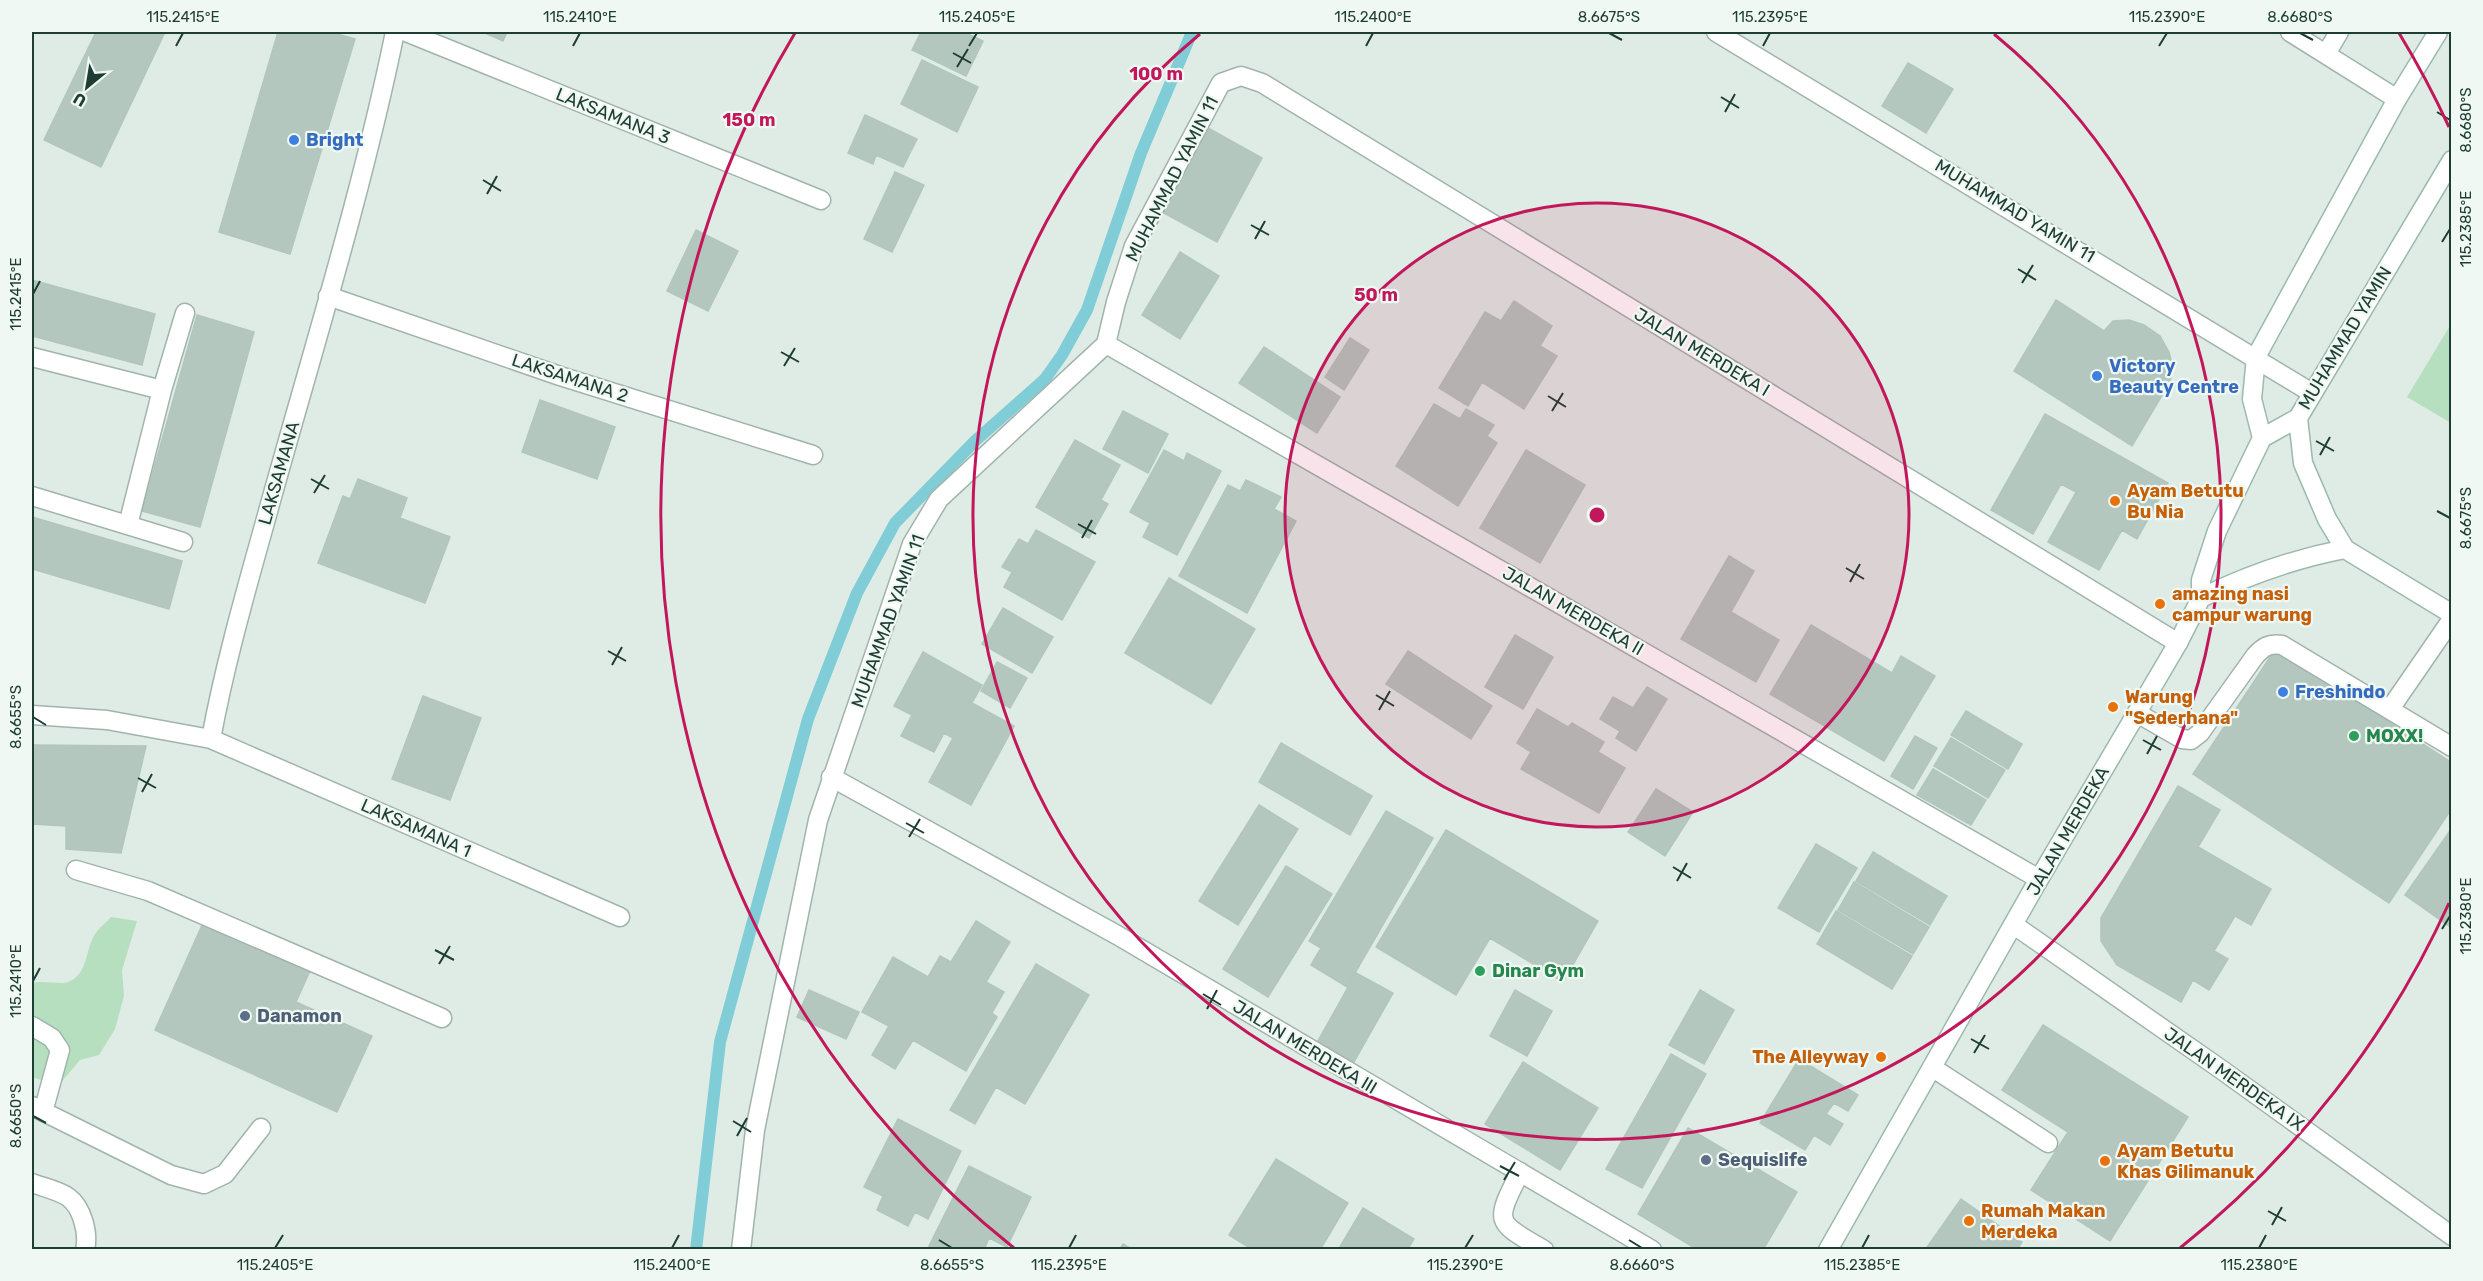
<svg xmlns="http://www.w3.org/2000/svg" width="2483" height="1281" font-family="Rubik,sans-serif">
  <rect width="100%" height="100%" fill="#dfece5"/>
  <path fill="#b5dfbf" d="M2451,324V423L2407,397Z
    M111,917L137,921L122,970L124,996L115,1029L99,1055L80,1060L58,1086L32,1077V983C44,980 61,985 68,982C88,975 85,950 95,934C99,928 106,923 111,917Z"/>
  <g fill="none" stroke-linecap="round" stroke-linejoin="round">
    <path stroke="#80cdd7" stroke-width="12" d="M696,1250L720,1042L808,719L857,593L895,523L975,441L1045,379L1062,355L1087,310L1141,153L1192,32"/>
  </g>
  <path fill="#b4c7be" stroke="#b1c6bc" stroke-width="1.5" d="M96,32H165L101,167L44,140Z
    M278,32H330L355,39L290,254L219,232Z
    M483,32H507L503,41Z
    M921,32H964L983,41L966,76L912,50Z
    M922,60L978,87L957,132L901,104Z
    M1908,63L1953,89L1926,133L1882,106Z
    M865,115L917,139L903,167L876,155L873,164L848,153Z
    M1208,128L1262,158L1217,242L1162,212Z
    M895,172L924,185L892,252L864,239Z
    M696,230L738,251L708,311L667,291Z
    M1180,252L1219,276L1180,339L1142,315Z
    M32,280L155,314L142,365L32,336Z
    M2056,300L2104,331L2113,321L2129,320L2144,325L2160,336L2169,352L2173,368L2170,382L2132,446L2014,371Z
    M1514,301L1552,326L1540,346L1557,356L1524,409L1482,382L1468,406L1439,388L1485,312L1501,321Z
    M197,315L254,332L200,527L142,511Z
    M1350,338L1369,350L1344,390L1325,377Z
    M1264,347L1340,397L1317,433L1239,383Z
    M540,400L615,427L597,479L522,452Z
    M1434,404L1460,419L1466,409L1494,425L1487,436L1497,443L1458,506L1396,466Z
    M1123,411L1168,434L1148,473L1103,449Z
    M2045,414L2168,483L2137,539L2122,530L2099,570L2048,542L2076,492L2061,484L2033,534L1991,510Z
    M1075,440L1120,465L1101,500L1108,504L1089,538L1036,507Z
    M1164,450L1184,461L1187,453L1221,471L1177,555L1143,537L1150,523L1130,512Z
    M1526,450L1585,485L1540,563L1480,528Z
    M358,479L407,498L400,518L450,537L425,603L318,563L343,496L350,499Z
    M1246,480L1281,497L1274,509L1296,521L1247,613L1179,576L1228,485L1240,491Z
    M32,517L182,561L169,609L32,569Z
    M1036,530L1095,562L1062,620L1004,587L1012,572L1002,567L1019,539L1028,544Z
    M1729,556L1754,571L1731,612L1779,640L1756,682L1681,639Z
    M1169,578L1255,629L1211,704L1125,653Z
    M1003,608L1053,637L1032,673L982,644Z
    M1811,625L1892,673L1901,656L1935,676L1884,761L1770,694Z
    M1515,635L1553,657L1523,709L1485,687Z
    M2276,648L2452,763V808L2389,903L2193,774Z
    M1408,651L1492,706L1471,739L1386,684Z
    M923,652L982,685L972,703L1014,726L971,805L929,782L953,738L944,733L934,752L901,736L912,715L894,706Z
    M997,662L1027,678L1010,708L981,691Z
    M1647,687L1667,699L1636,751L1616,738L1620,731L1600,719L1613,697L1633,708Z
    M423,696L481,718L450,800L392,779Z
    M1537,709L1568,727L1572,723L1604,742L1598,752L1625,768L1599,813L1521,769L1531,752L1517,743Z
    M1966,711L2022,744L2008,769L1951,735Z
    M1915,736L1937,748L1913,789L1891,776Z
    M1951,738L2005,770L1988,798L1934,766Z
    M1281,743L1372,796L1350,835L1259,782Z
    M32,745L146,746L121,853L66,849V826L32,824Z
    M1933,769L1986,800L1971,825L1917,795Z
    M2178,786L2220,810L2198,847L2271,889L2251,925L2235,916L2214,951L2228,959L2209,990L2193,980L2181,1002L2117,965L2101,941V918Z
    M1656,789L1693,812L1665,856L1628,832Z
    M1259,805L1298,829L1238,925L1199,901Z
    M1386,811L1433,838L1347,987L1311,965L1321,948L1309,941Z
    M2452,828V923L2449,926L2405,895Z
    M1446,830L1598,921L1563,982L1490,938L1456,995L1376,947Z
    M1816,844L1857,868L1819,932L1778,908Z
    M1873,852L1947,896L1930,925L1856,881Z
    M1286,866L1332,894L1268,997L1223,969Z
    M1854,882L1929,927L1913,954L1838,910Z
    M1836,911L1912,956L1892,989L1817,944Z
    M976,921L1010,942L986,982L1004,992L992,1013L997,1017L966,1071L913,1040L895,1069L872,1055L889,1026L862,1012L893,957L928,977L940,956L951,962Z
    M203,923L310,971L296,1002L372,1036L337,1112L155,1030Z
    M1036,964L1089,995L1025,1104L996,1087L975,1124L950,1110Z
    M1356,973L1393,993L1350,1069L1314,1048Z
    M809,990L859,1012L846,1039L797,1017Z
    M1515,990L1552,1011L1527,1056L1490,1036Z
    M1700,990L1734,1010L1704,1064L1669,1045Z
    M2043,1025L2188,1117L2110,1241L2031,1190L2068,1132L2002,1090Z
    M1671,1054L1706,1074L1642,1188L1606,1169Z
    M1799,1059L1858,1095L1848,1111L1834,1103L1826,1114L1843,1124L1830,1145L1814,1135L1805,1150L1760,1123Z
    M1523,1062L1598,1108L1560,1170L1485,1124Z
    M898,1119L961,1151L928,1219L915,1212L908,1226L877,1210L883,1196L864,1187Z
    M1688,1128L1797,1192L1763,1250H1698L1638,1214Z
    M1276,1159L1348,1203L1320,1250H1253L1229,1235Z
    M969,1166L1031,1197L1007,1247L989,1238L984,1250H927Z
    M1961,1199L2022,1242L2017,1250H1925Z
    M1363,1208L1414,1239L1407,1250H1338Z
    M1123,1244L1133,1250H1119Z"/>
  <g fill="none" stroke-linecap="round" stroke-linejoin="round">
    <g stroke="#a1b4ac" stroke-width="21">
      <path id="service" d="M2326,54L2339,32
        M2390,709L2452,619
        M2137,713L2182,739L2191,740L2200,733L2255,656C2263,647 2269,643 2282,645L2452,747
        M76,870L148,891L442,1018
        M32,1026L52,1038L60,1050L43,1112
        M1933,1068L2048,1143
        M32,1106L171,1175L204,1184L225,1174L261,1128
        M1520,1172C1494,1224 1495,1221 1544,1250
        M32,1183C42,1187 58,1190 68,1197C82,1207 89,1233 85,1250"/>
    </g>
    <g stroke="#a1b4ac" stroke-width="21">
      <path id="minor" d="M406,32L821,200
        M1716,32L2312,393
        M2290,32L2397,99
        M328,296L560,376L813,455
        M1106,344L2039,879
        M32,357L162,390
        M32,496L183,542
        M128,525L162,390L185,313
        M32,715L107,720L211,739L620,917
        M211,739C226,657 250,577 272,497C315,343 363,188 395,32
        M831,777L1117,935L1652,1250
        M2014,925L2222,1070L2452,1236
        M741,1250L755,1130L818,820L912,544L939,499L1106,344L1116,302L1134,246L1221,83L1241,76L1262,83L2178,643"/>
    </g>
    <g stroke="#9cb9ad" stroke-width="21">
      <path id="secondary" d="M2452,160L2298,418L2303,463L2327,519L2345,549L2452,614
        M2262,438L2252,399L2256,357L2397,99L2438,32
        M2201,598C2248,575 2293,559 2345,549
        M1828,1250L2039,879L2178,643L2201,598V580L2217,531L2262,438L2298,418"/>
    </g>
    <use href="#service" stroke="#fff" stroke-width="18"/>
    <use href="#minor" stroke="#fff" stroke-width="18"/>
    <use href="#secondary" stroke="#fff" stroke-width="18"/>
  </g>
  <path fill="none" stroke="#1e3d34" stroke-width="2" d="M1609,33L1622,40M2300,33L2313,40M176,46L183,33M573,46L580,33M969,46L977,33M1366,46L1373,33M1763,46L1770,33M2159,46L2167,33M953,53L971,63M957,67L968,49M1721,97L1739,108M1725,112L1735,94M2437,112L2450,120M483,180L501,191M487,194L497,176M1251,225L1269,235M1255,239L1265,221M2442,242L2450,229M2018,269L2036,280M2022,283L2033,265M33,294L40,281M781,352L799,362M784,366L795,348M1548,396L1566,407M1552,411L1563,393M2316,441L2334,451M2320,455L2330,437M311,479L329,489M314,493L325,475M2437,511L2450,518M1078,524L1096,534M1082,538L1092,520M1846,568L1864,579M1850,582L1860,564M608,651L626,661M612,665L622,647M1376,695L1394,706M1379,710L1390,691M33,717L46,725M2143,740L2161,750M2147,754L2157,736M138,778L156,788M142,792L152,774M906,823L924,833M909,837L920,819M1673,867L1691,878M1677,881L1687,863M2442,929L2450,916M435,950L454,960M439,964L450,946M33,981L40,968M1203,994L1221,1005M1207,1009L1217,990M1971,1039L1989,1049M1974,1053L1985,1035M33,1116L46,1123M733,1121L751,1132M737,1136L747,1118M1500,1166L1519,1176M1504,1180L1515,1162M2268,1211L2286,1221M2272,1225L2282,1207M939,1240L952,1248M1629,1240L1642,1248M275,1248L283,1235M672,1248L679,1235M1069,1248L1076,1235M1465,1248L1473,1235M1862,1248L1869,1235M2259,1248L2266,1235"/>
  <circle cx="1597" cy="515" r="312" fill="#c2185b" fill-opacity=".12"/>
  <g fill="none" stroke="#c2185b" stroke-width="3">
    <circle cx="1597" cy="515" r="312"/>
    <path d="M1994 34A624 624 0 1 1 1200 34"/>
    <path d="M2449 903A936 936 0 0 1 2180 1248M1014 1248A936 936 0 0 1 795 33M2399 33A936 936 0 0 1 2449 127"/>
  </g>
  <g fill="#3f7fe0" stroke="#eff8f3" stroke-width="2">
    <circle cx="294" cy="140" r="6"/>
    <circle cx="2097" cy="376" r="6"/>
    <circle cx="2283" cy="692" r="6"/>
  </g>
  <g fill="#e8710a" stroke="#eff8f3" stroke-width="2">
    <circle cx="2115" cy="501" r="6"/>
    <circle cx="2160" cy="604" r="6"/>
    <circle cx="2113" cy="707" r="6"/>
    <circle cx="1881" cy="1057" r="6"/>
    <circle cx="2105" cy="1161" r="6"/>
    <circle cx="1969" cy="1221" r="6"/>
  </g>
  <g fill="#2e9e5b" stroke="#eff8f3" stroke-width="2">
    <circle cx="2354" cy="736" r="6"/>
    <circle cx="1480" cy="971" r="6"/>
  </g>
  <g fill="#5c6f8a" stroke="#eff8f3" stroke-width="2">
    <circle cx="245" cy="1016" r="6"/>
    <circle cx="1706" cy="1160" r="6"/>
  </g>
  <g text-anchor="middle" stroke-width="4.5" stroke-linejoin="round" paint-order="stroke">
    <g font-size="18" fill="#1e3d34" stroke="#eff8f3">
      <text transform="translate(613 116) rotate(22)" y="6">LAKSAMANA 3</text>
      <text transform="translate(1172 179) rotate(-63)" y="6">MUHAMMAD YAMIN 11</text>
      <text transform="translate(2015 211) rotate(31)" y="6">MUHAMMAD YAMIN 11</text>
      <text transform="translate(2345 338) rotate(-59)" y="6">MUHAMMAD YAMIN</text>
      <text transform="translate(1702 352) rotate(31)" y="6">JALAN MERDEKA I</text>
      <text transform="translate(570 378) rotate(18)" y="6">LAKSAMANA 2</text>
      <text transform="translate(279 473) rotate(-74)" y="6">LAKSAMANA</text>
      <text transform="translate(1573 611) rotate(30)" y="6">JALAN MERDEKA II</text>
      <text transform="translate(888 621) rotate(-70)" y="6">MUHAMMAD YAMIN 11</text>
      <text transform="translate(416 828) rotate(24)" y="6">LAKSAMANA 1</text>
      <text transform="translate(2068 831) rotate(-60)" y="6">JALAN MERDEKA</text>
      <text transform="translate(1305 1047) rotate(31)" y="6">JALAN MERDEKA III</text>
      <text transform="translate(2234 1079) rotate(35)" y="6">JALAN MERDEKA IX</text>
    </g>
    <g font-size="18" font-weight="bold" fill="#366cbe" stroke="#eff8f3" text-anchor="start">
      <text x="306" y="146">Bright</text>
      <text x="2109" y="372">Victory<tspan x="2109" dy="21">Beauty Centre</tspan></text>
      <text x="2295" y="698">Freshindo</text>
    </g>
    <g font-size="18" font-weight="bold" fill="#c56008" stroke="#eff8f3" text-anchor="start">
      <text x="2127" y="497">Ayam Betutu<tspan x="2127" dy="21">Bu Nia</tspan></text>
      <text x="2172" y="600">amazing nasi<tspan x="2172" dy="21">campur warung</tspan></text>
      <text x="2125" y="703">Warung<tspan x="2125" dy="21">"Sederhana"</tspan></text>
      <text x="1869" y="1063" text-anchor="end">The Alleyway</text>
      <text x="2117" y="1157">Ayam Betutu<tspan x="2117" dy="21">Khas Gilimanuk</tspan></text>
      <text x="1981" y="1217">Rumah Makan<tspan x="1981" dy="21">Merdeka</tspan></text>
    </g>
    <g font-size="18" font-weight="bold" fill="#27864d" stroke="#eff8f3" text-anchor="start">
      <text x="2366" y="742">MOXX!</text>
      <text x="1492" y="977">Dinar Gym</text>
    </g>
    <g font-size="18" font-weight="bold" fill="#4e5e75" stroke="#eff8f3" text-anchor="start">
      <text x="257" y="1022">Danamon</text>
      <text x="1718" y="1166">Sequislife</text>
    </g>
  </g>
  <circle cx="1597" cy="515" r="9" fill="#c2185b" stroke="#eff8f3" stroke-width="3"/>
  <g font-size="18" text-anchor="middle" font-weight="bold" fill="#c2185b" stroke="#eff8f3" stroke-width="4.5" stroke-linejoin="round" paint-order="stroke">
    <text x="1156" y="80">100 m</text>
    <text x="749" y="126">150 m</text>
    <text x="1376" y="301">50 m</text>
  </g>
  <rect width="2483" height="1281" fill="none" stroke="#eff8f3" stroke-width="66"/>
  <g transform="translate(87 87) rotate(210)" stroke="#eff8f3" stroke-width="4.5" paint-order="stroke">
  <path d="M0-4.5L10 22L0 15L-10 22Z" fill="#1e3d34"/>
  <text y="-9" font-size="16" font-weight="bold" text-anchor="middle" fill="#1e3d34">U</text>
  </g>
  <rect x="33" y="33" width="2417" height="1215" fill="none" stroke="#1e3d34" stroke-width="2"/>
  <g font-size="15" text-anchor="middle" fill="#1e3d34">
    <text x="183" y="22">115.2415°E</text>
    <text x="580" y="22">115.2410°E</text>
    <text x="977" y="22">115.2405°E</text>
    <text x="1373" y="22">115.2400°E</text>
    <text x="1609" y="22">8.6675°S</text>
    <text x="1770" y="22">115.2395°E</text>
    <text x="2167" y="22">115.2390°E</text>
    <text x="2300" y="22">8.6680°S</text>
    <text transform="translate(2466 120) rotate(-90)" y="5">8.6680°S</text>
    <text transform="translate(2466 229) rotate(-90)" y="5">115.2385°E</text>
    <text transform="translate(16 294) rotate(-90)" y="5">115.2415°E</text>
    <text transform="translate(2466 518) rotate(-90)" y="5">8.6675°S</text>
    <text transform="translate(16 717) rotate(-90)" y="5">8.6655°S</text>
    <text transform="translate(2466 916) rotate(-90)" y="5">115.2380°E</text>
    <text transform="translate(16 981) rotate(-90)" y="5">115.2410°E</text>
    <text transform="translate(16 1116) rotate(-90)" y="5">8.6650°S</text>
    <text x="275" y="1270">115.2405°E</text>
    <text x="672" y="1270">115.2400°E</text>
    <text x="952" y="1270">8.6655°S</text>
    <text x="1069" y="1270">115.2395°E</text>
    <text x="1465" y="1270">115.2390°E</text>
    <text x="1642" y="1270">8.6660°S</text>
    <text x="1862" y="1270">115.2385°E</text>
    <text x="2259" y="1270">115.2380°E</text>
  </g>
</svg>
